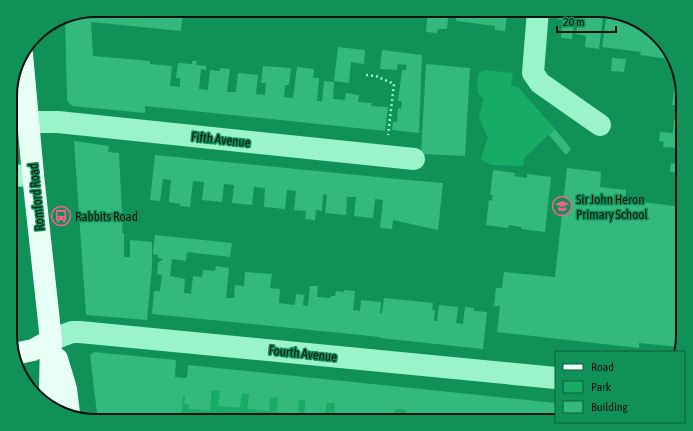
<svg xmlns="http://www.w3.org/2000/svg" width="693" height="431" font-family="'Asap Condensed',sans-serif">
  <rect width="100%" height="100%" fill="#109157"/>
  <path fill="#17ac66" d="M485,70L513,73L511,86L518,87L555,129L524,158L523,166L491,165L481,159L488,138L479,118L483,99L478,93L477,83L479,73Z
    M212,390L220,391L219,406L240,408L242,394H249L247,408L269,411L270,397L278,398L276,412L299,400L305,401L304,415L325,417L327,403L335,404L334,418L358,421H181L183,396L185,395L184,404L189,405V409L210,411Z
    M395,409L406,410L405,421H394Z"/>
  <path fill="#34b97c" d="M96,10H183L181,31L91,22L93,56L150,61V64L172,66L170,86L180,87V78H176L178,63L192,64V61H197L196,65L206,66V70L201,69L199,89L208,90L210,70L220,71V68L230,69L227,92H236L238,73L258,75L256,94L265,95L266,83H261L263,66L291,68L289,85H285L284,97L293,98L297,67L314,69L313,78H319L317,101H322L324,81L334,82L333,99L345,100L346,93L359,95L358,102L372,103L371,106L388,107L385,131L145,106V113L72,106L67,100L65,16Z
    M298,10H311L310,17L297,16Z
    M363,10H425L424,17L363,11Z
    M428,10H449L447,29H438L437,33L426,32Z
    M457,10H513L512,15H507L505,31L495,30V26L456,21Z
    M559,10H597L644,24L670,51L669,59L640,55L641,52L602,47L606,19L603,18L599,49L585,47L586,36L576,34L578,15H575L572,39L561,38L563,20L558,19Z
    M338,47L365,50L364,64L351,62L349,83L334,81Z
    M382,50L422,55L419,133L392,130L393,122H397L398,108L401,109L402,101H398L402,70H406L407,65L398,64L397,70L380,69Z
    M612,58L626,59L624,72L611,71Z
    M426,64L470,68L465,156L421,154Z
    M674,91L683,92V106L672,105Z
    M674,119L683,120V173L670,172L671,163L678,164L680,148L663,147L664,142L659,141L660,132L673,133Z
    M555,129L571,149L566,155L549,135Z
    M74,141L109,146L108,152L119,153L122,213L111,212L110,218L123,219L122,233H124V257H130V240L152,242V267L147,320L86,315Z
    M155,155L397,179L443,183L438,230L393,220L392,229L380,228L383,200L375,199L373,218L354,216L356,197H347L346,215L325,213L327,195L323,194L322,211L316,210L315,220L305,219L306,211L294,210L296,191L287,190L285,209L264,207L265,188L254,187L252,205L232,203L234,185L224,184L222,202L202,200L204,182L193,181L190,207L180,206V204L169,202L171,180L163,179L160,201L150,200Z
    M567,168L601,172L600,187L626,190L625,200L683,207V340L680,347L639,343V348L497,332L500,306H494L496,288H502L504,272L555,277Z
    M493,170L515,173L514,176L527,178V174L551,177L545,232L521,229V227L509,225L508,228L486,225L489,200L492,201L493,195H490Z
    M155,235L232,243L230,257L187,252L186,261L172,259L170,276L185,279L184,293L191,294L193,276L202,277L203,270L215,271L216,266L229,268L226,298H234L235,285L244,286L245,272L272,274L270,288L280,289L279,303L295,305L296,294L304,295L303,305L308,306L310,286H318L317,297L331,298V296H335L336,291L344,292V290L355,291L353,310L360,311L361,300L381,302L380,313H382L384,298L433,303L432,310H435L434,321H437L439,305L458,307L456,323L463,324L465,307L474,308V311L487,312L483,349L380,338V337L152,314L154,291H160L162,275L157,274L158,263L163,259L158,258V255L153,254Z
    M11,237H12L16,285H11Z
    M94,352L176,360L175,377L187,378L188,365L556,403V421H492L493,418H484V421H463L464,416L455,415L454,421H405L406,410L395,409L394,421H358L334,418L335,404L332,403H327L325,417L304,415L305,401L299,400L298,414L276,412L278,398L270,397L269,411L247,409L249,394H242L240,408L218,406L220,391L212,390L210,411L189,409V405L184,404L185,395L183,396L181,421H98L90,355Z"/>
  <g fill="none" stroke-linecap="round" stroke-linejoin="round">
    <path stroke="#9bf3ca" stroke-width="2.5" stroke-dasharray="2 3" stroke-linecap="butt" d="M366,75L376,76L394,84L388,135"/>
    <path stroke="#9bf3ca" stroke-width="22" d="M538,10L533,73L540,83L600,125
      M29,122H58L414,159
      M11,176L33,175
      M51,340L72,332H80L556,378"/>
    <path stroke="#e7fff5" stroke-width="22" d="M22,54L33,175L51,340L50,390L52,408
      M14,354L33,350L51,340
      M57,359L66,389L69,413"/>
  </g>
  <defs>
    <g id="school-ring" transform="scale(1)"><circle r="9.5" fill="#109157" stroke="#ff5d8f" stroke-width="1.5"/><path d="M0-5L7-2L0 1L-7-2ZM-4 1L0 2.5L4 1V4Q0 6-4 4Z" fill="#ff5d8f"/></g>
    <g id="bus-ring" transform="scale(1)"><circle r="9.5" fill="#109157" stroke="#ff5d8f" stroke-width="1.5"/><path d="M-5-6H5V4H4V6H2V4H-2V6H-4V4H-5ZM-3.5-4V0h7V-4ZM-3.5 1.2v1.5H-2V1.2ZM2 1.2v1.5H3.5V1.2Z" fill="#ff5d8f"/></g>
  </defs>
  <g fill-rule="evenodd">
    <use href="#school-ring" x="562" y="206"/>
    <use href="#bus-ring" x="61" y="216"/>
  </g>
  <g text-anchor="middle" stroke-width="3" stroke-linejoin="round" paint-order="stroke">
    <g font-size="13" fill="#111" stroke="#109157">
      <text transform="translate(221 139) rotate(6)" y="5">Fifth Avenue</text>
      <text transform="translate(36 197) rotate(-96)" y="5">Romford Road</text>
      <text transform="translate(303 353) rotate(6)" y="5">Fourth Avenue</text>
    </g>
    <g font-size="13" fill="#111" stroke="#109157" text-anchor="start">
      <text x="576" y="204">Sir John Heron<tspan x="576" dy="15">Primary School</tspan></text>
      <text x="75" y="221">Rabbits Road</text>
    </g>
  </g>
  <path d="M0 0H693V431H0ZM96 17H597A79 79 0 0 1 676 96V335A79 79 0 0 1 597 414H96A79 79 0 0 1 17 335V96A79 79 0 0 1 96 17Z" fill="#109157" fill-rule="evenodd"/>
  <path fill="none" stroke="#111" stroke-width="2" d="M96 17H597A79 79 0 0 1 676 96V335A79 79 0 0 1 597 414H96A79 79 0 0 1 17 335V96A79 79 0 0 1 96 17Z"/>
  <rect x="555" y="351" width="130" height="72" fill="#109157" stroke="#105e3b"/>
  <rect x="563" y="364" width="20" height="6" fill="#e7fff5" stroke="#105e3b"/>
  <text x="591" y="371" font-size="12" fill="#111111">Road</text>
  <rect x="563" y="381" width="20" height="12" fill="#17ac66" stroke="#105e3b"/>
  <text x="591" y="391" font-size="12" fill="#111111">Park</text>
  <rect x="563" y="401" width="20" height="12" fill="#34b97c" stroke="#105e3b"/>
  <text x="591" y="411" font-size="12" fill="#111111">Building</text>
  <path d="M557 26v6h59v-6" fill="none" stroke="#111111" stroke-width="2"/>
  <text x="563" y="26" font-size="12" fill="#111111" stroke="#109157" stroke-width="3" paint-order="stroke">20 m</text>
</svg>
